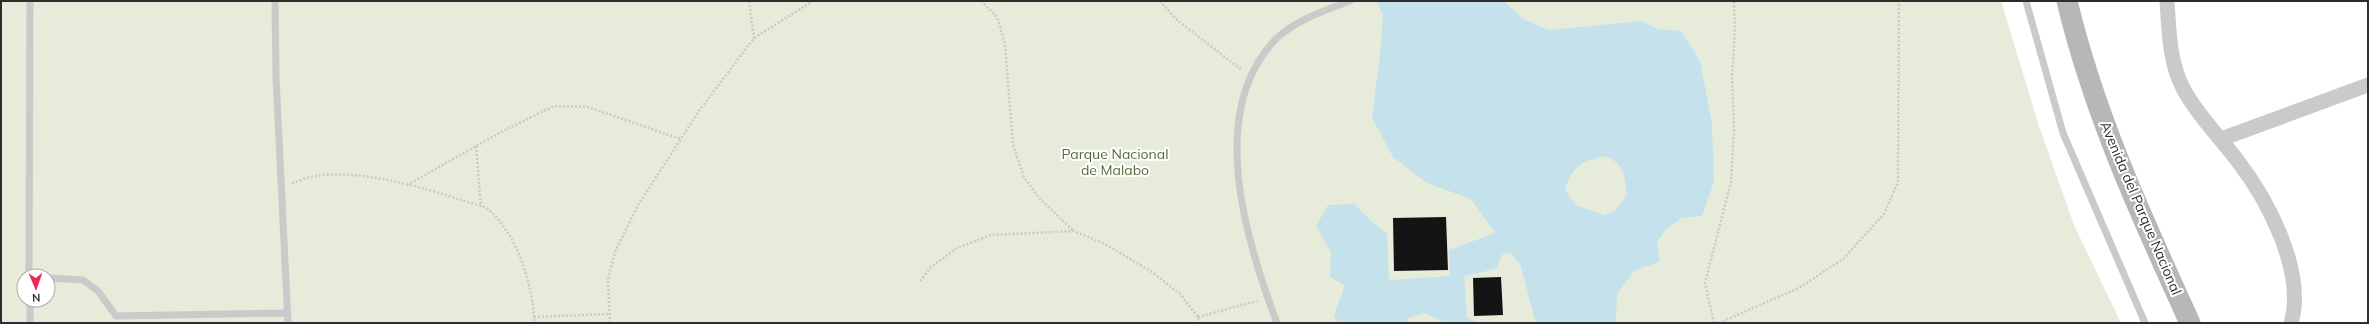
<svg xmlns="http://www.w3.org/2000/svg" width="2369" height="324" font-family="Mulish,sans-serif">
  <rect width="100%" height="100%" fill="#fff"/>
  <path fill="#e6ebda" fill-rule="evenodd" d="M1,1H2001L2039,126L2074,225L2121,323H116V321L115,323H1ZM24,276H48V300H24Z"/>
  <path fill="#c5e2ec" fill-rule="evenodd" d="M1377,1H1504L1523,19L1549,30L1642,21L1657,29L1681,31L1700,61L1712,124L1714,182L1702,216L1682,218L1666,229L1657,242L1660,262L1635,270L1617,294L1616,323H1536L1520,264L1510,252L1502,255L1496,269L1464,276L1467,317L1477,323H1445L1425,313L1408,318V323H1338L1334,316C1337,305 1342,296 1344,285L1330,277L1331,253L1316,226L1328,205L1354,204L1371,221L1387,233L1389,280L1450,276L1449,250L1495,233L1471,199L1427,183L1393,157L1372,118L1380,55L1383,16ZM1603,156C1624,161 1624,175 1627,194L1616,210L1604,215L1576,205L1565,190C1572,167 1580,162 1603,156Z"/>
  <path fill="#141414" d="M1446,217L1448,270L1394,271L1393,218Z
    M1501,277L1503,315L1474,316L1473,278Z"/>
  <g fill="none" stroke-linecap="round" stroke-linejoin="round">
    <path stroke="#cacaca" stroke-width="2.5" stroke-dasharray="2 2" stroke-linecap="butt" d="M749,1L754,38
      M981,1L997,17L1005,44L1013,145L1024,177L1039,198L1074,231
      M1160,1L1178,21L1242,70
      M476,146L481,207
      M292,183C299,181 307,177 315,176C357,169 420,186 461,200C469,203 483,205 489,210C517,234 534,287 534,323
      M407,185L503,131L554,106L588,107L681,139
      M920,281L931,267L957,248L991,235L1074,231L1105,244L1152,272L1180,294L1198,317L1199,323
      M534,317L608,314
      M1198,317L1257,301
      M610,323L608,279L615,252L638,205L699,111L754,38L813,1
      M1714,323L1705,283L1731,182L1734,130L1732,77L1735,28L1734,1
      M1719,323L1799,288L1843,259L1884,214L1898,182L1899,1"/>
    <path stroke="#cacaca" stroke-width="7" d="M275,1L276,77L288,323
      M2026,1L2063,133L2145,323
      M29,276L30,1
      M48,278L83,280L98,291L116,316L288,313
      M30,300V323
      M1277,323C1246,241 1205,110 1277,38C1296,20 1326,10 1350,1"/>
    <path stroke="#cacaca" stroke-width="15" d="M2167,1C2169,30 2169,63 2184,90C2196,113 2221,139 2237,160C2268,200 2306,272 2291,323
      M2221,139L2368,85"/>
    <path stroke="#b7b7b7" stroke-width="21" d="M2067,1C2094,114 2142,218 2190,323"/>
  </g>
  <g text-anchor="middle" stroke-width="4" stroke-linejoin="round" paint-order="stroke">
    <g font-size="14" fill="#576a3a" stroke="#fff">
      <text x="1115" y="159">Parque Nacional<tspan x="1115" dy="16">de Malabo</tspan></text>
    </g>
    <g font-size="14" fill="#2d2d2d" stroke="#fff">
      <text transform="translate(2141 208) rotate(67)" y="5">Avenida del Parque Nacional</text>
    </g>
  </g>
  <rect width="2369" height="324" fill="none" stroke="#2d2d2d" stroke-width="4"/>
  <g transform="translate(36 288) rotate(178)"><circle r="19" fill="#ffffff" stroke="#ababab"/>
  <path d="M0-3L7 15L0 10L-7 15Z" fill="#ea2a53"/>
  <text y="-6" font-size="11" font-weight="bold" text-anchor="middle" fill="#2d2d2d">N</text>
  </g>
</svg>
